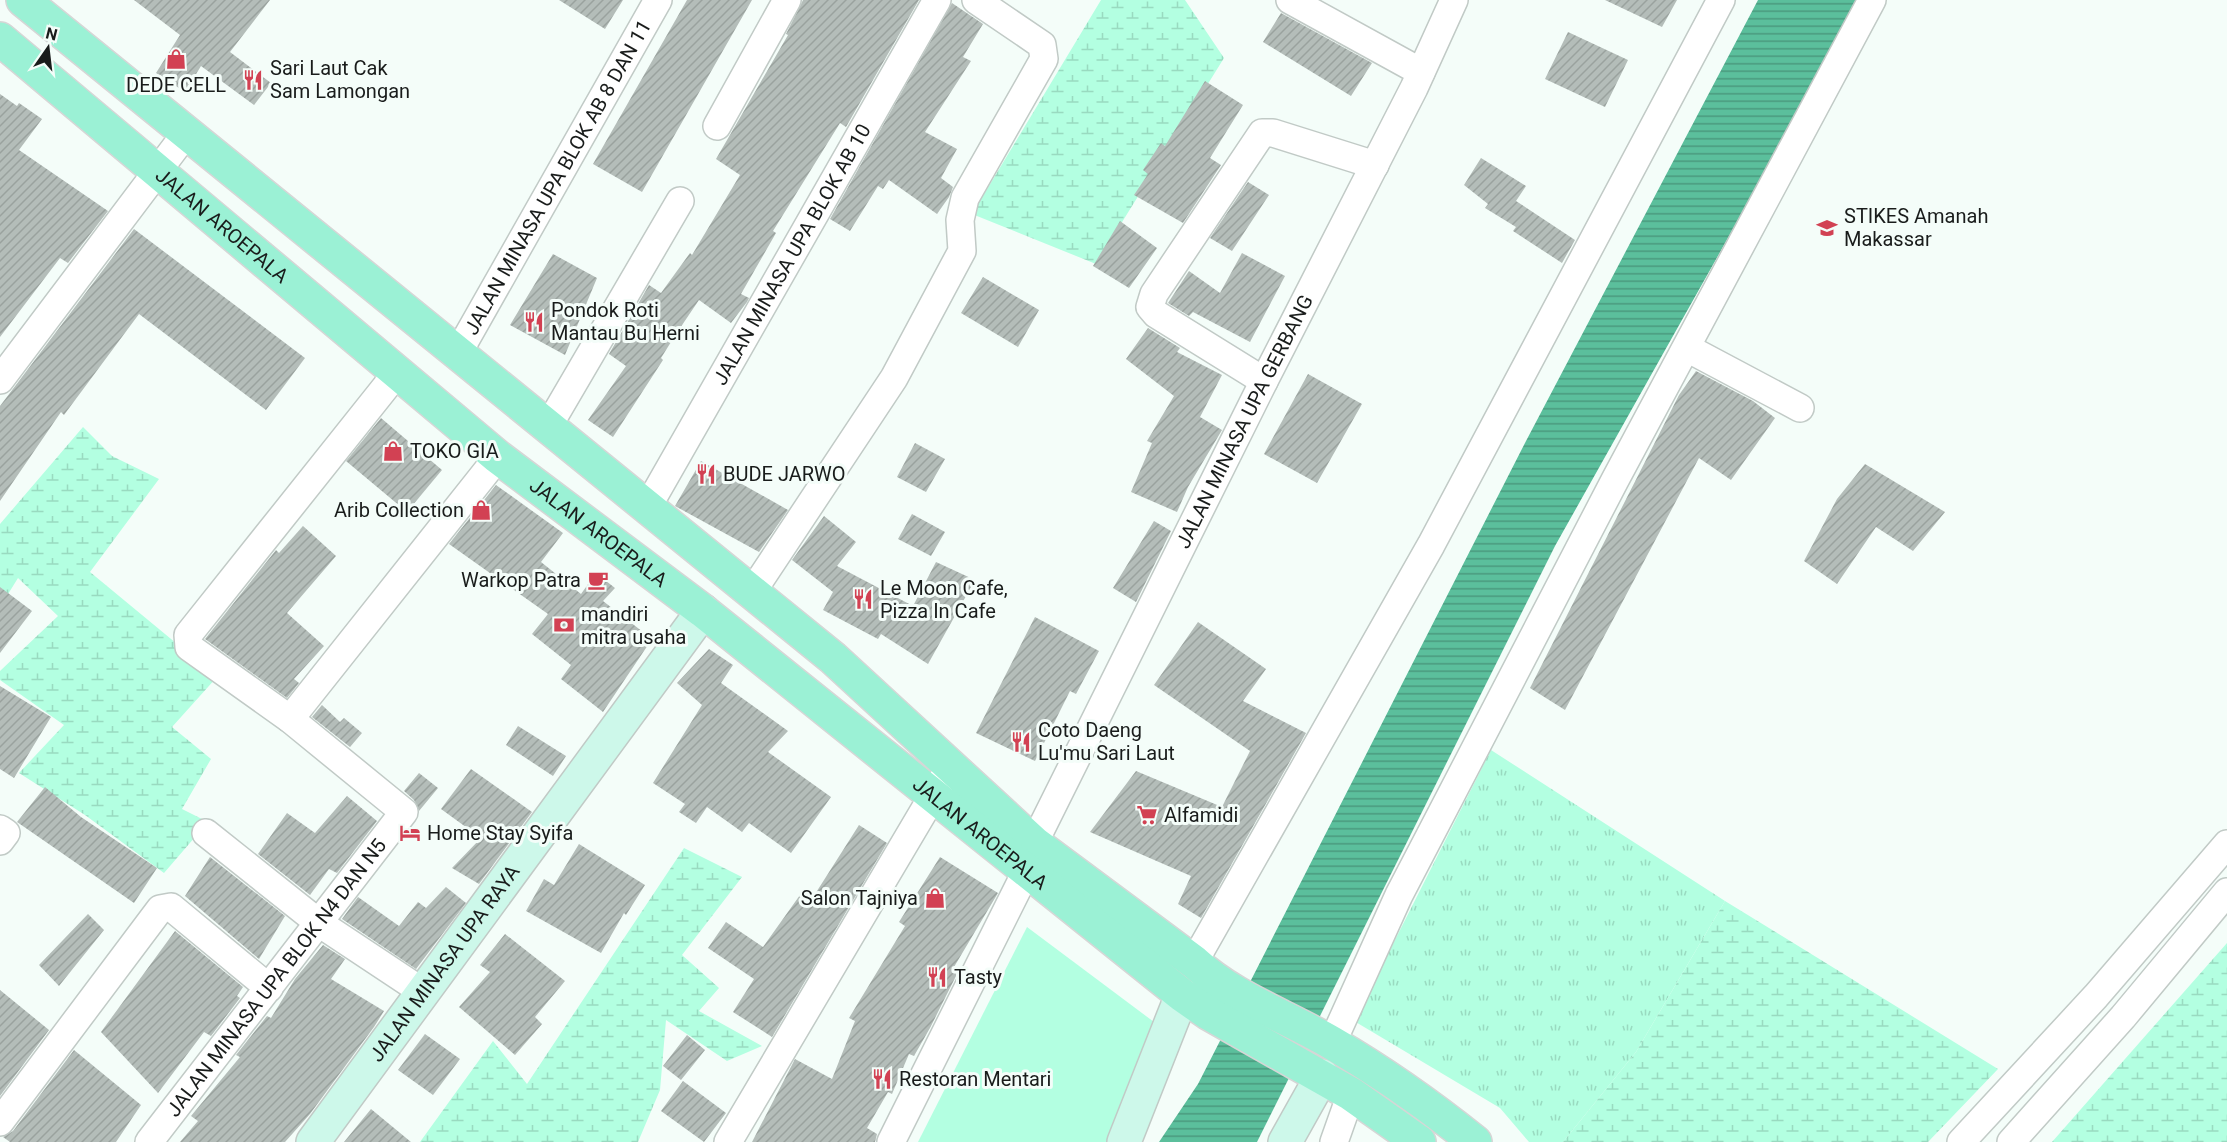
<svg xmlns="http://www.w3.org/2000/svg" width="2227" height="1142" font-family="Roboto,sans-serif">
  <defs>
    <pattern id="grass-tufts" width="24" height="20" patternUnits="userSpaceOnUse" patternTransform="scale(1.5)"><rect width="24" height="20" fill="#b3ffe1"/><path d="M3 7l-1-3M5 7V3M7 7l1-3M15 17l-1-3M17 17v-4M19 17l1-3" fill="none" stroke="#99dac0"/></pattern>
    <pattern id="wetland-marsh" width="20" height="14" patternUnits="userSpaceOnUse" patternTransform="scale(1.5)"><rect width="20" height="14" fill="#b3ffe1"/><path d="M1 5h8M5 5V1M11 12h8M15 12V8" fill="none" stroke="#99dac0"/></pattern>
    <pattern id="water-rules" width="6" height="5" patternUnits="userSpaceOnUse" patternTransform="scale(1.5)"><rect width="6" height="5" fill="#5bbf9c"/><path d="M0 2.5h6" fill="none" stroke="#4a9a7e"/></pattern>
    <pattern id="building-hatch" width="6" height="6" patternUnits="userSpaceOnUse" patternTransform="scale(1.5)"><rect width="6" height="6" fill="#b4bdb9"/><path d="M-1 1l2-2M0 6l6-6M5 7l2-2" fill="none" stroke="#9aa29e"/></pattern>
  </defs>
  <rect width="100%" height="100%" fill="#f4fdf9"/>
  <path fill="url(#grass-tufts)" d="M1491,750L1725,901L1636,1052L1563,1142H1529L1500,1108L1354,1021Z"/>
  <path fill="url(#wetland-marsh)" d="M1101,0H1185L1224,58L1096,264L972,214Z
    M83,427L112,456L159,479L90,572L217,677L172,727L211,759L182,809L208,822L164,873L85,815L19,773L64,725L0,680V671L58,616L18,578L0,607V524Z
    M684,848L742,877L682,955L719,988L699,1011L762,1046L727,1061L666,1020L660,1090L638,1142H420L493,1041L527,1084Z
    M1725,901L1998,1069L1928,1142H1563L1636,1052Z
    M2227,943V1142H2052Z"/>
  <path fill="#b3ffe1" d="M1027,927L1158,1025L1111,1142H918Z"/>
  <path fill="url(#water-rules)" d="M1758,0H1856L1796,117L1555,546L1257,1142H1159L1198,1084L1526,441Z"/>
  <path fill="url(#building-hatch)" d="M134,0H270L230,52L271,83L254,105L201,66L185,92L156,73L180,35Z
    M559,0H623L605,29Z
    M687,0H752L642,192L593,164Z
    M803,0H919L846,127L840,123L773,231L776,233L741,294L749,298L747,302L731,323L699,300L676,334L661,358L663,360L613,437L588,420L626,366L609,354L649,285L661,293L690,253L692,255L740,175L716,159L788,35L786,34Z
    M1605,0H1677L1662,27Z
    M952,3L983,24L963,57L971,61L925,132L957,149L941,178L953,187L949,197L937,214L889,180L883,189L878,186L850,231L830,219Z
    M1281,13L1372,63L1351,96L1263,42Z
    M1568,32L1628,60L1605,107L1545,79Z
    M1205,81L1243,105L1210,158L1221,165L1183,223L1134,195L1148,174L1143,170L1161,143L1165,146Z
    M0,94L17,106L19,103L42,119L19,150L108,211L68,263L60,258L0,337Z
    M1481,158L1526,186L1516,201L1575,240L1562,263L1513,231L1516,227L1485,208L1488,204L1464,185Z
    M1248,182L1269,195L1232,251L1210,238Z
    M1120,221L1157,248L1129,288L1093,266Z
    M134,229L305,358L266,410L139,314L64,415L61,412L0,501V406Z
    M1242,253L1285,276L1250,342L1193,312L1189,316L1168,303L1189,271L1220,293Z
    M553,254L597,278L565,355L510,325Z
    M983,277L1039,310L1018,347L961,313Z
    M1148,328L1180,348L1177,352L1222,375L1200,417L1222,430L1188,487L1177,512L1131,492L1152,443L1147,441L1174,396L1126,359Z
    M1696,371L1753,401L1775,418L1731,480L1699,458L1565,710L1530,688L1679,395Z
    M1308,374L1362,404L1317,483L1264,454Z
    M381,418L442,470L407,512L346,461Z
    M915,443L945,459L926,492L897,477Z
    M701,461L788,510L759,552L675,506Z
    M1865,464L1945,512L1913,551L1876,527L1837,584L1804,561L1837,499Z
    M496,485L563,533L541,562L581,594L596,573L615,588L603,601L652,639L603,712L561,679L571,665L532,634L548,614L449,544Z
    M912,514L945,532L931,556L898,539Z
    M824,516L856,542L837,566L913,606L936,562L975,580L928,664L881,634L878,639L823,610L833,592L792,560Z
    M1154,521L1171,531L1136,602L1113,588Z
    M303,526L336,556L287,613L324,646L294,679L299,683L287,698L205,639L276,550L279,553Z
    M0,587L32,611L0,653Z
    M1035,617L1099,651L1076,694L1070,691L1035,761L976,733Z
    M1198,622L1266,669L1243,701L1306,733L1201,918L1178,904L1191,876L1090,832L1136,771L1222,807L1250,751L1154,685Z
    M709,649L733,665L721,683L788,731L768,752L831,797L791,853L749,823L742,832L707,807L696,823L679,812L685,804L653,783L702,705L677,683Z
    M0,686L51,717L14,778L0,769Z
    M322,705L340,722L344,718L362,733L350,747L312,717Z
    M518,726L566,756L553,776L506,745Z
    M471,769L532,812L479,884L452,868L481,838L441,809Z
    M419,773L438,788L419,811L414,800L404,791Z
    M45,787L81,817L157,868L134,903L17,822Z
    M347,796L377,821L337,873L329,869L310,895L258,854L287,813L315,833Z
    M859,825L887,843L772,1037L733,1012L754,979L708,948L726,922L763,947L800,895L810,902Z
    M579,844L645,885L626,915L624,913L601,953L526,911L544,879L554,885Z
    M210,857L285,916L259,959L185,896Z
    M940,857L998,893L954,967L959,970L930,1028L914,1056L909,1054L892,1094L888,1092L867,1128L877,1134L875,1142H752L795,1059L832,1079L855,1021L849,1018L905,926L899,922Z
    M446,887L466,903L416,969L342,919L358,897L399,926L418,902L426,908Z
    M88,914L104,930L59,986L39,965Z
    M175,931L243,987L237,996L240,998L211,1036L204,1032L158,1093L101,1032Z
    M505,934L565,981L535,1017L542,1024L515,1055L459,1007L490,972L480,965Z
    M323,945L345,959L331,979L384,1011L374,1027L310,1114L285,1142H180L198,1121L191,1116L240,1057L236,1055L267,1016L271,1018L295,979Z
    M0,990L49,1030L0,1096Z
    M425,1034L460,1059L433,1095L398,1070Z
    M687,1035L705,1050L681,1080L663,1066Z
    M74,1050L141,1105L116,1142H10L3,1137L13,1131Z
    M683,1081L726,1113L704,1142L661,1111Z
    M371,1109L411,1142H344Z"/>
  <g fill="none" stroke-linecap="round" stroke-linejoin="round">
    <g stroke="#c1cac6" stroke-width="30">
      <g id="street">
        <path d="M1290,0L1421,72"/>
        <path d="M717,126L787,0"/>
        <path d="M1687,348L1800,408"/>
        <path id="s1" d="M458,353L658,0"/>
        <path d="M0,380L187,132"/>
        <path d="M1264,381L1156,314L1150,307L1154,294L1262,133H1273L1375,165"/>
        <path d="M549,425L680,201"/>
        <path id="s2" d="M647,508L937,0"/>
        <path d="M752,592L894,378L962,251L960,220L965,198L1044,59L1042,45L976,0"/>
        <path d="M290,719L498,457"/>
        <path d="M0,829L6,833L0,841"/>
        <path d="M206,833L319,923L423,992"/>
        <path id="s3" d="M1034,843L1264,381L1414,88L1454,0"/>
        <path d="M1194,962L1431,545L1721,0"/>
        <path d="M1332,1043L1399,895L1615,480L1872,0"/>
        <path d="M0,1122L160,909L171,907L269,988"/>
        <path id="s4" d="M149,1142L404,812L290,719L189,647L188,635L396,374"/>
        <path d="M728,1142L944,777"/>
        <path d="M891,1142L1027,870"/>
        <path d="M1334,1142L1351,1094"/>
        <path d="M1961,1142L2096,996L2227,844"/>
        <path d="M2011,1142L2123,1017L2227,892"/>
      </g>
    </g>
    <g stroke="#c1cac6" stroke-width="36">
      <g id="secondary">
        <path id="s5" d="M313,1142L703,611"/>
        <path d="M1124,1142L1182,995"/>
        <path d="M1285,1142L1322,1076"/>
      </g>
    </g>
    <g stroke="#d6d6d6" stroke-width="36">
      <g id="primary">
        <path d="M23,0L833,658L1034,843L1194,962C1233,998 1286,1016 1332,1043C1382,1072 1430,1106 1475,1142"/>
        <path id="s6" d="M0,39L498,457L703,611L1182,995L1208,1013L1351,1094L1419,1142"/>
      </g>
    </g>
    <use href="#street" stroke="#fff" stroke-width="27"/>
    <use href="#secondary" stroke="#cdf8ea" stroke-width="33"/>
    <use href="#primary" stroke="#9bf1d5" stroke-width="33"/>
  </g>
  <defs>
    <g id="shop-bare" transform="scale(1.62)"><path d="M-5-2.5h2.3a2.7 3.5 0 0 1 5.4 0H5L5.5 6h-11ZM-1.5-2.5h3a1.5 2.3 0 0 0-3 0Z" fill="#d24153" stroke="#f4fdf9" stroke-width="2.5" paint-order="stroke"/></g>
    <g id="restaurant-bare" transform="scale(1.62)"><path d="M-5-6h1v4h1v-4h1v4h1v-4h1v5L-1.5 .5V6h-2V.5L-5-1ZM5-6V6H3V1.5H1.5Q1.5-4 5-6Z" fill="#d24153" stroke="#f4fdf9" stroke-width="2.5" paint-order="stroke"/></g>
    <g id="university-bare" transform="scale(1.62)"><path d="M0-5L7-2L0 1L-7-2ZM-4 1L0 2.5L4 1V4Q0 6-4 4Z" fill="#d24153" stroke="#f4fdf9" stroke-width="2.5" paint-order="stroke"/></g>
    <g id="cafe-bare" transform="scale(1.62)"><path d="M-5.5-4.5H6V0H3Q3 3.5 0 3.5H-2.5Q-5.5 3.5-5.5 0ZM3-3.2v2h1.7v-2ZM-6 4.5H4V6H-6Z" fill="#d24153" stroke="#f4fdf9" stroke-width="2.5" paint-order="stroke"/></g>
    <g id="bank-bare" transform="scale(1.62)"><path d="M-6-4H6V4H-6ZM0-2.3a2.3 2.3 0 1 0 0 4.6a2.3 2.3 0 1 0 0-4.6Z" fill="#d24153" stroke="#f4fdf9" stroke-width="2.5" paint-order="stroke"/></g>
    <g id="supermarket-bare" transform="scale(1.62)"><path d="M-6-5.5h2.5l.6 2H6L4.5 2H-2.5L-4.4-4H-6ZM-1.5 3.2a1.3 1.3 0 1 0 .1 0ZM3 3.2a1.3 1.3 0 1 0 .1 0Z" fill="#d24153" stroke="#f4fdf9" stroke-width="2.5" paint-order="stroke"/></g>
    <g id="hotel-bare" transform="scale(1.62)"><path d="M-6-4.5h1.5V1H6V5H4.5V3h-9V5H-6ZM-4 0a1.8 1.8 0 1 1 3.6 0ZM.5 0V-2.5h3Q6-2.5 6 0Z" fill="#d24153" stroke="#f4fdf9" stroke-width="2.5" paint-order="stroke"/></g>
  </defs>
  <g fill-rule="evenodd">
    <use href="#shop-bare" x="176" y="59"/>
    <use href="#restaurant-bare" x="253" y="80"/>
    <use href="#university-bare" x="1827" y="228"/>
    <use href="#restaurant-bare" x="534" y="322"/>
    <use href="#shop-bare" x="393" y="451"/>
    <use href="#restaurant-bare" x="706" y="474"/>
    <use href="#shop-bare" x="481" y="510"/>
    <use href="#cafe-bare" x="598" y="580"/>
    <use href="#restaurant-bare" x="863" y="599"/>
    <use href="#bank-bare" x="564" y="625"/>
    <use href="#restaurant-bare" x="1021" y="742"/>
    <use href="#supermarket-bare" x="1147" y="815"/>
    <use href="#hotel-bare" x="410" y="833"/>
    <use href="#shop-bare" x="935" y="898"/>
    <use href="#restaurant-bare" x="937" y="977"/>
    <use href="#restaurant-bare" x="882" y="1079"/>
  </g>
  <g text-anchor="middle" stroke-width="6" stroke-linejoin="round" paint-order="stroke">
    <g font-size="20" fill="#191c1b" stroke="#f4fdf9" text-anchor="start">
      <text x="270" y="75">Sari Laut Cak<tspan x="270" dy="23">Sam Lamongan</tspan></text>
      <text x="176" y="92" text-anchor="middle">DEDE CELL</text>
      <text x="1844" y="223">STIKES Amanah<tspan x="1844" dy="23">Makassar</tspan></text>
      <text x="551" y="317">Pondok Roti<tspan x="551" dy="23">Mantau Bu Herni</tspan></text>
      <text x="410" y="458">TOKO GIA</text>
      <text x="723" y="481">BUDE JARWO</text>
      <text x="464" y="517" text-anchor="end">Arib Collection</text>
      <text x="581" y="587" text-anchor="end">Warkop Patra</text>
      <text x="880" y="595">Le Moon Cafe,<tspan x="880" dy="23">Pizza In Cafe</tspan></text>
      <text x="581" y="621">mandiri<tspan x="581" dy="23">mitra usaha</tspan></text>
      <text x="1038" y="737">Coto Daeng<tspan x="1038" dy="23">Lu'mu Sari Laut</tspan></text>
      <text x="1164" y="822">Alfamidi</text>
      <text x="427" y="840">Home Stay Syifa</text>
      <text x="918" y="905" text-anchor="end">Salon Tajniya</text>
      <text x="954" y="984">Tasty</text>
      <text x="899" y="1086">Restoran Mentari</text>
    </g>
    <g font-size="20" fill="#191c1b" stroke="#f4fdf9">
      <text dy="7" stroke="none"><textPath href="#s1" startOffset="202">JALAN MINASA UPA BLOK AB 8 DAN 11</textPath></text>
      <text dy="7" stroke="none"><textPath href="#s6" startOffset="290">JALAN AROEPALA</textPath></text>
      <text dy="7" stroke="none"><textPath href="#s2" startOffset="292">JALAN MINASA UPA BLOK AB 10</textPath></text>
      <text dy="7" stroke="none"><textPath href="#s3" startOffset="471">JALAN MINASA UPA GERBANG</textPath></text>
      <text dy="7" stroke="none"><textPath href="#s6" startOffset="776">JALAN AROEPALA</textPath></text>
      <text dy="7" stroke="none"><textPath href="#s6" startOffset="1262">JALAN AROEPALA</textPath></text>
      <text dy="7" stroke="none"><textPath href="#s5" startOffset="222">JALAN MINASA UPA RAYA</textPath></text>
      <text dy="7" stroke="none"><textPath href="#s4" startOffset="208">JALAN MINASA UPA BLOK N4 DAN N5</textPath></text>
    </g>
  </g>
  <g transform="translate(48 48) rotate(14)" stroke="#f4fdf9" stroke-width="4.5" paint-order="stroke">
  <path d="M0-4.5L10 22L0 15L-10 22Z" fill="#191c1b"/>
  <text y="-9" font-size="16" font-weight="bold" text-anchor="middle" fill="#191c1b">N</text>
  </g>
</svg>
